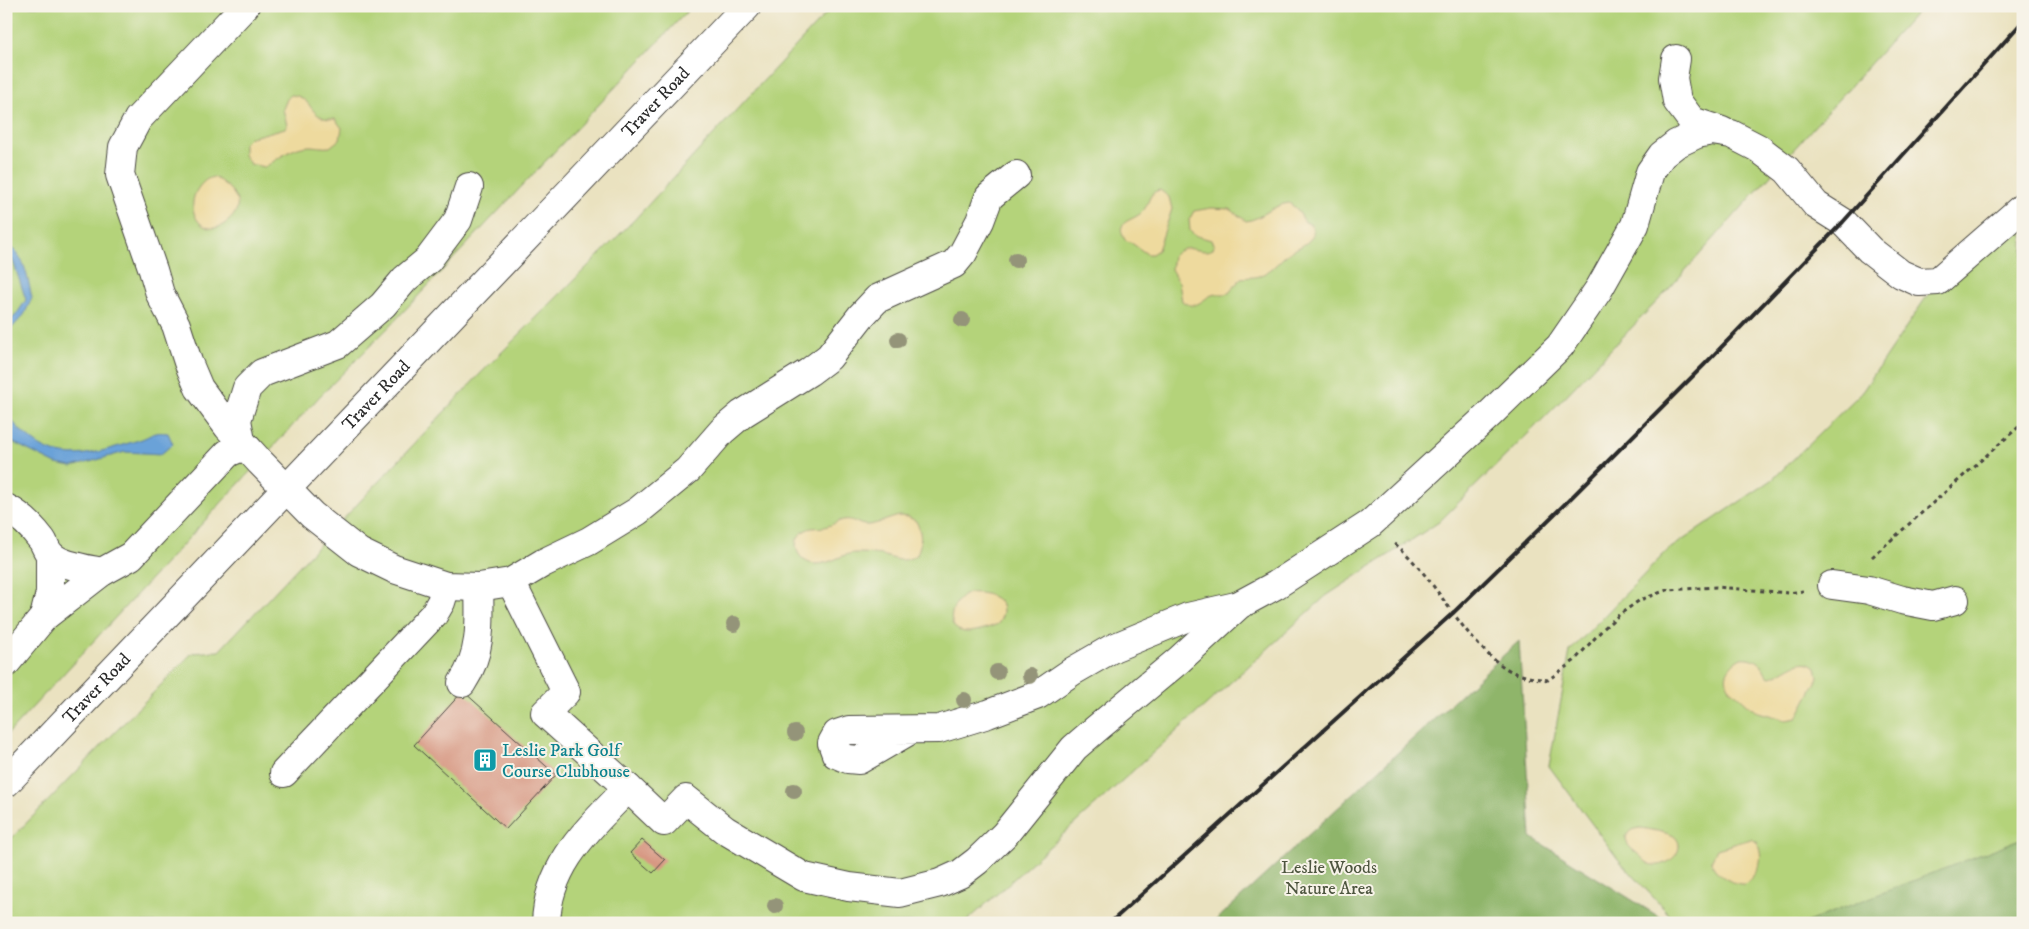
<svg xmlns="http://www.w3.org/2000/svg" width="2029" height="929" font-family="'IM FELL DW Pica',serif">
  <rect width="100%" height="100%" fill="#f7f3e8"/>
  <filter id="ink" filterUnits="userSpaceOnUse"><feTurbulence type="fractalNoise" baseFrequency=".02" numOctaves="2"/><feDisplacementMap in="SourceGraphic" scale="10" xChannelSelector="R" yChannelSelector="G"/><feConvolveMatrix kernelMatrix="1 2 1 2 8 2 1 2 1" color-interpolation-filters="sRGB"/></filter>
  <filter id="wash" filterUnits="userSpaceOnUse"><feTurbulence type="fractalNoise" baseFrequency=".0096" numOctaves="4" result="noise"/><feDisplacementMap in="SourceGraphic" scale="20" xChannelSelector="R" yChannelSelector="G"/><feGaussianBlur stdDeviation="1.12" result="paint"/><feColorMatrix in="noise" values="0 0 0 0 0 0 0 0 0 0 0 0 0 0 0 0 0 1.4 0 .05"/><feComposite in="paint" operator="in"/></filter>
  <g filter="url(#wash)">
    <rect width="100%" height="100%" fill="#eae2c0"/>
    <path fill="#b4d37a" stroke="#707f52" d="M6,6H692L386,330L319,397L6,736Z
      M833,6H1922L1667,291L1555,407L1439,522L1326,596L965,923H6V844L192,653L219,651L480,374L635,219Z
      M2023,214V923H1677L1618,859L1549,766L1570,651L1668,550L1772,480L1862,392L1929,293Z"/>
    <path fill="#8fb56a" stroke="#5d704a" d="M1519,641L1531,837L1669,923H1213Z
      M2023,838V923H1805Z"/>
    <path fill="#eeda9e" stroke="#8c8264" d="M291,95C310,96 309,112 322,117C325,119 331,119 335,119L342,128L340,139L330,147C323,148 316,146 310,146C293,146 278,159 265,167L250,164L244,155V143L249,138L285,128L287,125L283,109L287,99Z
      M214,177C232,188 249,204 227,222C203,242 182,209 199,187C203,182 207,178 214,177Z
      M1160,190L1169,197L1172,209L1158,250L1152,254H1147L1130,242L1125,240C1113,219 1134,222 1143,211C1150,203 1148,192 1160,190Z
      M1289,203L1297,209L1305,222L1312,225C1318,242 1299,246 1289,253C1278,261 1275,269 1261,275C1255,278 1248,277 1241,278L1229,293C1223,295 1217,293 1212,295C1203,298 1196,312 1182,301L1179,283L1171,269L1173,256C1188,240 1199,256 1213,249L1214,246L1211,240L1194,235L1190,231L1189,220L1194,211L1211,208L1230,209L1246,221C1262,219 1272,205 1289,203Z
      M900,516L908,517L916,521C922,533 922,542 917,555C901,564 897,559 881,555C874,554 866,553 858,553C843,552 831,565 815,564C797,563 788,539 806,530C813,526 821,529 828,526C835,524 842,518 850,520C856,521 861,526 868,525C879,524 889,518 900,516Z
      M969,593C988,591 1014,600 998,624C991,627 976,632 968,632C942,632 950,600 969,593Z
      M1741,658C1748,657 1758,659 1762,666C1765,670 1765,674 1769,677C1785,675 1800,653 1816,667L1818,678L1797,718L1786,720L1755,711L1729,687C1722,675 1730,664 1741,658Z
      M1641,828C1648,829 1671,833 1675,837C1689,851 1663,872 1648,863C1644,861 1642,857 1639,855C1632,849 1626,846 1626,837C1629,830 1633,829 1641,828Z
      M1751,839L1757,842C1765,859 1759,872 1745,884C1732,885 1714,874 1711,861L1717,849Z"/>
    <path fill="#6aa2d8" stroke="#4a6682" d="M6,246C25,251 28,281 32,298L24,315L7,333L6,324L16,315L26,300L13,261L6,255Z
      M6,409C12,424 21,431 33,441C66,467 104,450 139,440C154,435 151,431 168,433L173,444L161,454L125,452L72,467L56,464L6,439Z"/>
    <g id="blocks">
      <path fill="#d79883" d="M463,691L556,775L506,829L414,745Z
        M642,840L665,860L653,873L630,853Z"/>
    </g>
  </g>
  <g filter="url(#ink)">
    <use href="#blocks" fill-opacity="0" stroke="#484641" stroke-width="1"/>
    <g fill="none" stroke-linecap="round" stroke-linejoin="round">
      <g stroke="#484641" stroke-width="30">
        <g id="minor">
          <path d="M245,6L138,119L123,147L120,175L153,270L160,294L176,325L188,362L199,388L228,427L260,462L312,515L359,552L394,569L446,586L479,587L511,582L543,563L589,541L638,511L688,470L722,431L742,414L809,372L829,357L861,316L877,299L954,264L963,253L980,221L989,197L1016,175"/>
          <path d="M1676,59L1673,78L1677,101L1692,121L1722,131"/>
          <path d="M241,441L237,420L247,388L262,373L338,344L383,305L405,279L428,260L458,220L469,187"/>
          <path d="M6,508C20,515 33,528 42,540C45,544 46,550 50,554C59,565 88,569 102,572"/>
          <path d="M511,582L566,692L545,713L628,788C590,828 548,863 546,923"/>
          <path d="M1832,585L1869,590L1902,600L1933,606L1955,600"/>
          <path d="M44,617L50,593V555"/>
          <path d="M6,663L44,617L102,572L131,556L228,453L242,447L248,449"/>
          <path d="M462,683C482,653 480,622 479,587"/>
          <path d="M909,731L859,760L848,759L836,754L832,743L837,734L849,730L939,729L988,714L1038,695L1073,671L1113,648L1188,617L1236,606"/>
          <path d="M284,773L434,614L441,602L446,586"/>
          <path id="s1" d="M6,783L747,6"/>
          <path d="M628,788L664,822L686,799L725,830L804,877L849,887L900,893L940,883L960,874L977,861L1005,834L1074,748L1096,729L1179,660L1239,605L1276,585L1370,524L1490,414L1560,346L1599,289L1635,225L1650,172L1662,155L1676,144L1697,134L1712,131L1731,134L1758,148L1787,170L1816,205L1843,222L1870,250L1901,274L1919,282L1938,281L2023,207"/>
        </g>
      </g>
      <path stroke="#484641" stroke-width="3" stroke-dasharray="4 4" stroke-linecap="butt" d="M1395,544C1436,577 1460,637 1504,667C1517,676 1533,678 1548,680L1574,661L1603,629L1620,614L1640,600L1667,590L1716,587L1789,593L1803,591
        M1872,557L2023,423"/>
      <use href="#minor" stroke="#fff" stroke-width="28"/>
      <path stroke="#2b2b2b" stroke-width="4" d="M1110,923L1453,613L1570,499L1704,365L1843,222L2023,21"/>
    </g>
    <g fill="#949479">
      <circle cx="1016" cy="260" r="8"/>
      <circle cx="962" cy="320" r="8"/>
      <circle cx="898" cy="340" r="8"/>
      <circle cx="734" cy="624" r="8"/>
      <circle cx="997" cy="672" r="8"/>
      <circle cx="1030" cy="676" r="8"/>
      <circle cx="964" cy="700" r="8"/>
      <circle cx="795" cy="733" r="8"/>
      <circle cx="794" cy="791" r="8"/>
      <circle cx="775" cy="906" r="8"/>
    </g>
  </g>
  <defs>
    <g id="building-square" transform="scale(1.25)"><rect x="-9" y="-9" width="18" height="18" rx="4" fill="#0f9aa8" stroke="#f7f3e8"/><path d="M-4-6H4V6H1V3H-1V6H-4ZM-2.5-4.3h1.7v1.8h-1.7ZM.8-4.3h1.7v1.8H.8ZM-2.5-1h1.7V.8h-1.7ZM.8-1h1.7V.8H.8Z" fill="#fff"/></g>
  </defs>
  <g fill-rule="evenodd">
    <use href="#building-square" x="485" y="760"/>
  </g>
  <g text-anchor="middle" stroke-width="4" stroke-linejoin="round" paint-order="stroke">
    <g font-size="18" fill="#2b2b2b" stroke="#f7f3e8">
      <text dy="6" stroke="none"><textPath href="#s1" startOffset="941">Traver Road</textPath></text>
      <text dy="6" stroke="none"><textPath href="#s1" startOffset="536">Traver Road</textPath></text>
      <text dy="6" stroke="none"><textPath href="#s1" startOffset="131">Traver Road</textPath></text>
    </g>
    <g font-size="18" fill="#0d838f" stroke="#f7f3e8" text-anchor="start">
      <text x="502" y="756">Leslie Park Golf<tspan x="502" dy="21">Course Clubhouse</tspan></text>
    </g>
    <g font-size="18" fill="#4d553f" stroke="#f7f3e8">
      <text x="1329" y="873">Leslie Woods<tspan x="1329" dy="21">Nature Area</tspan></text>
    </g>
  </g>
  <rect width="2029" height="929" fill="none" stroke="#f7f3e8" stroke-width="25"/>
</svg>
